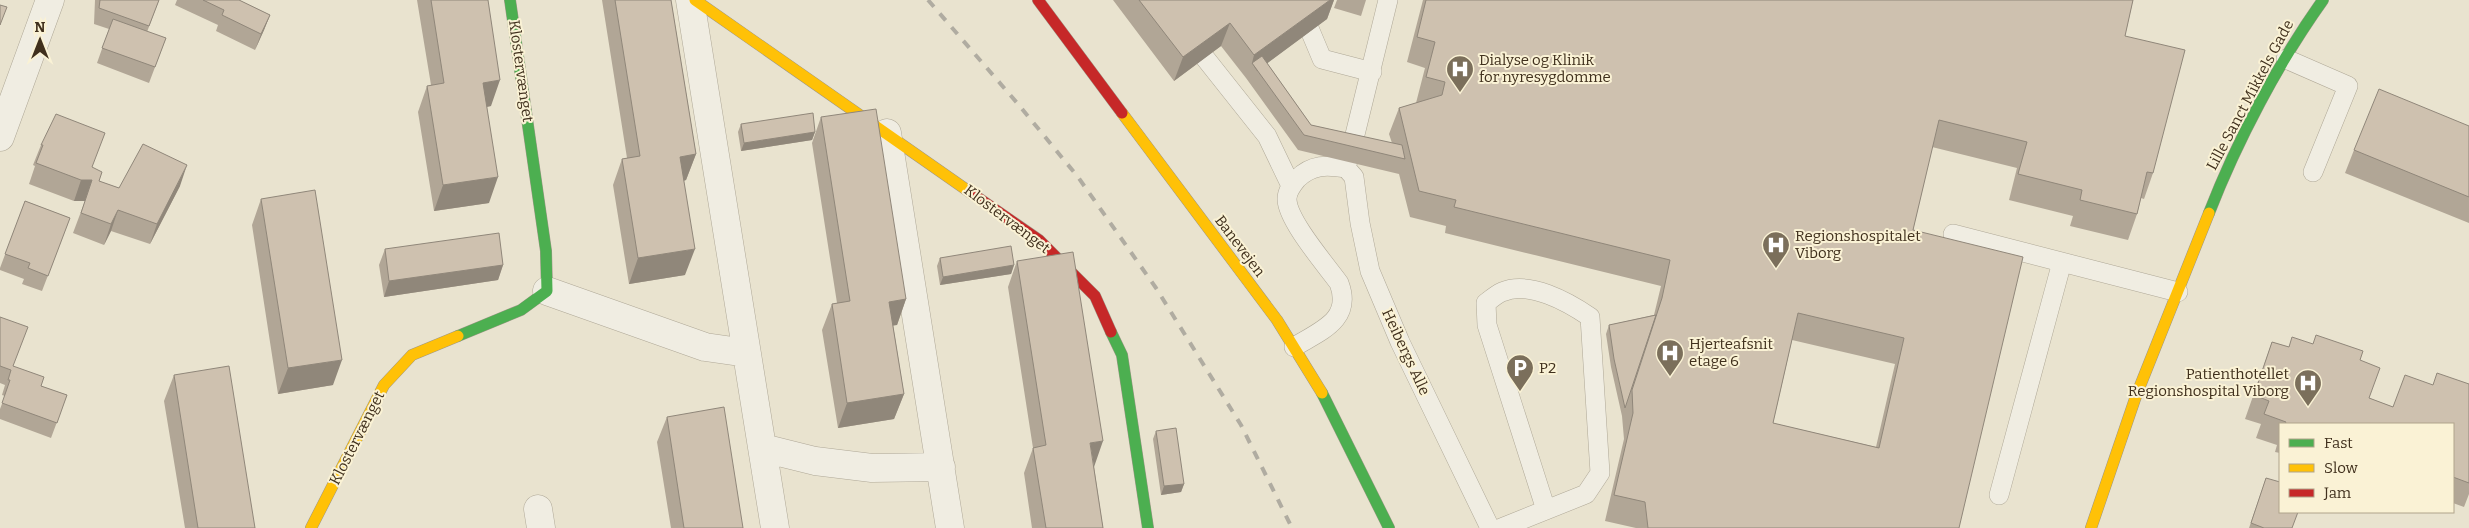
<svg xmlns="http://www.w3.org/2000/svg" width="2469" height="528" font-family="Bitter,serif">
  <rect width="100%" height="100%" fill="#e9e3cf"/>
  <g fill="none" stroke-linecap="round" stroke-linejoin="round">
    <g stroke="#afa897" stroke-width="20">
      <path id="lane" d="M1286,0L1309,28L1322,59L1372,72
        M1194,44L1267,136L1291,186
        M2286,59L2348,86L2313,172
        M1349,159L1388,0
        M1953,234L2178,292
        M1294,347C1320,331 1353,320 1339,283C1326,265 1287,220 1287,199C1287,191 1292,185 1297,179C1312,164 1327,165 1346,168L1354,177L1360,223L1370,271L1400,342L1490,528
        M1999,495L2062,262
        M1501,528L1586,494L1600,473L1590,317C1568,302 1529,280 1502,292C1497,294 1491,299 1486,303L1487,325L1546,510"/>
    </g>
    <g stroke="#afa897" stroke-width="29">
      <path id="street" d="M690,0L775,528
        M887,133L950,528
        M0,137L50,0
        M547,291L705,347L747,353
        M763,448L815,461L872,468L941,467
        M538,509L541,528"/>
    </g>
    <g stroke="#9e9788" stroke-width="12">
      <path id="fast" d="M2209,213C2237,141 2278,63 2323,0
        M1111,332L1122,355L1148,528
        M458,336L521,310L547,291L546,251L510,0
        M1322,393L1389,528"/>
    </g>
    <g stroke="#9e9788" stroke-width="12">
      <path id="slow" d="M695,0L974,195
        M1122,113L1277,320L1322,393
        M311,528L384,385L412,355L458,336
        M2091,528L2136,396L2209,213"/>
    </g>
    <g stroke="#9e9788" stroke-width="12">
      <path id="jam" d="M1038,0L1122,113
        M974,195L1039,240L1095,296L1111,332"/>
    </g>
    <use href="#lane" stroke="#f0ede2" stroke-width="19"/>
    <use href="#street" stroke="#f0ede2" stroke-width="28"/>
    <use href="#fast" stroke="#4caf50" stroke-width="11"/>
    <use href="#slow" stroke="#ffc107" stroke-width="11"/>
    <use href="#jam" stroke="#c62828" stroke-width="11"/>
    <path stroke="#b0aca1" stroke-width="4" stroke-dasharray="9 9" stroke-linecap="butt" d="M928,0L1018,104L1078,177L1156,288L1241,425L1292,528"/>
  </g>
  <path fill="#b1a696" fill-rule="evenodd" d="M95,0H159L147,32L166,38L149,83L97,63L109,29L94,24Z
    M177,0H239L270,15L264,30L255,50L216,31L218,25L175,5Z
    M417,0H488L491,106L487,107L489,203L434,211L418,112L427,86L431,85Z
    M602,0H671L696,154L686,180L684,181L685,275L629,284L613,185L622,159L627,158Z
    M1113,0H1334L1327,19L1267,63L1311,125L1392,143L1389,134L1399,108L1416,103L1425,68L1407,62L1423,0H2133L2125,36L2153,173L2144,199L2141,198L2137,214L2128,240L2070,226L2073,216L2009,200L2017,168L1932,147L1913,230L1959,528H1636L1605,521L1624,439L1622,416L1611,367L1606,334L1609,325L1654,315L1661,286L1445,233L1446,226L1410,217L1399,174L1298,150L1246,78L1221,46L1174,81ZM1792,340L1895,364L1876,447L1773,423Z
    M1337,0H1366L1361,16L1334,8Z
    M821,117L906,299L897,325H893L904,394L894,419L838,428L822,330L832,304L837,303L812,143Z
    M741,124L815,132L812,140L741,151L738,132Z
    M2469,126V223L2345,173L2354,150Z
    M41,145L92,167L99,181L119,188L180,186L150,244L111,231L104,245L73,233L85,201H74L29,184L35,166L33,165Z
    M261,199L333,385L278,394L252,225Z
    M25,201L70,218L42,291L22,284L24,279L0,270V268Z
    M385,249L503,265L498,280L384,297L379,265Z
    M940,258L1014,265L1011,274L940,285L937,266Z
    M1017,261L1094,467L1103,528H1032L1024,473L1033,448L1008,287Z
    M0,317L13,366L41,386L67,395L51,438L0,419V409L5,396L2,395L5,385L0,383Z
    M2272,342L2289,347L2360,360L2369,398L2393,407L2433,385L2469,384V494L2464,507L2453,503V424H2280V453L2275,452L2277,445L2256,438L2261,424L2245,419Z
    M174,375L255,528H185L164,401Z
    M667,417L743,528H671L657,442Z
    M1156,431L1184,484L1181,492L1161,495L1153,439Z
    M2266,478L2292,528H2249Z"/>
  <path fill="#90877a" d="M1330,0H1334L1327,19L1257,71L1252,63L1254,55Z
    M270,15L264,30L255,50L261,34Z
    M1230,23L1221,46L1174,81L1183,57Z
    M500,80L491,106L474,109L483,83Z
    M815,132L812,140L741,151L744,143Z
    M696,154L686,180L670,183L680,157Z
    M187,165L180,186L150,244L157,224Z
    M498,177L489,203L434,211L443,185Z
    M81,180H92L85,201H74Z
    M118,210L111,231L104,245L111,224Z
    M695,249L685,275L629,284L638,258Z
    M503,265L498,280L384,297L389,281Z
    M1014,265L1011,274L940,285L943,277Z
    M906,299L897,325L880,328L889,302Z
    M342,360L333,385L278,394L288,368Z
    M904,394L894,419L838,428L847,403Z
    M1103,441L1094,467L1090,443Z
    M1184,484L1181,492L1161,495L1164,486Z"/>
  <path fill="#cec1af" stroke="#90877a" fill-rule="evenodd" d="M100,0H159L149,26L99,8Z
    M203,0H239L270,15L261,34L222,15L224,10Z
    M431,0H488L500,80L483,83L498,177L443,185L427,86L444,83Z
    M615,0H671L696,154L680,157L695,249L638,258L622,159L640,156Z
    M1139,0H1330L1254,55L1230,23L1183,57Z
    M1426,0H2133L2125,36L2185,50L2153,173L2147,172L2137,214L2080,200L2082,190L2018,174L2027,142L1939,120L1913,230L2023,257L1959,528H1648L1645,502L1614,495L1633,413L1632,390L1662,298L1670,260L1454,207L1456,200L1419,191L1399,108L1442,95L1445,82L1426,77L1435,42L1417,37ZM1798,313L1904,338L1879,448L1773,423Z
    M0,5L7,7L0,25Z
    M113,19L166,38L155,67L102,48Z
    M1262,56L1311,125L1402,145L1405,159L1304,135L1252,63Z
    M2379,89L2469,126V197L2354,150Z
    M876,109L906,299L889,302L904,394L847,403L832,304L850,301L821,117Z
    M813,113L815,132L744,143L741,124Z
    M56,114L105,133L92,167L102,172L99,181L119,188L143,144L187,165L157,224L118,210L111,224L81,213L92,180H81L36,163L43,145H41Z
    M315,190L342,360L288,368L261,199Z
    M25,201L70,218L48,276L28,268L30,263L5,254Z
    M499,233L503,265L389,281L385,249Z
    M1011,246L1014,265L943,277L940,258Z
    M1073,252L1103,441L1090,443L1103,528H1046L1033,448L1046,445L1017,261Z
    M1656,315L1625,408L1614,359L1609,325Z
    M0,317L28,327L13,366L44,377L41,386L67,395L57,423L2,403L10,380H8L11,370L0,366Z
    M2316,335L2363,351L2360,360L2380,368L2369,398L2393,407L2405,375L2433,385L2437,373L2469,384V483L2453,477V424H2285L2286,422L2264,414L2269,401L2254,395L2272,342L2289,347L2292,337L2313,344Z
    M229,366L255,528H198L174,375Z
    M724,407L743,528H684L667,417Z
    M1176,428L1184,484L1164,486L1156,431Z
    M2266,478L2280,482V512H2298L2292,528H2264L2251,523Z"/>
  <defs>
    <g id="hospital-pin" transform="scale(1.4375)"><path d="M0 17L-7.5 6A9.5 9.5 0 1 1 7.5 6Z" fill="#7b6f5b" stroke="#faf2d5"/><path d="M-5-5h3v3.5h4V-5h3V5h-3V1.5h-4V5h-3Z" fill="#fff"/></g>
    <g id="parking-pin" transform="scale(1.4375)"><path d="M0 17L-7.5 6A9.5 9.5 0 1 1 7.5 6Z" fill="#7b6f5b" stroke="#faf2d5"/><path d="M-3.5-5.5H1a3.5 3.5 0 0 1 0 7H-1V5.5H-3.5ZM-1-3.4V-.6H.8a1.4 1.4 0 0 0 0-2.8Z" fill="#fff"/></g>
  </defs>
  <g fill-rule="evenodd">
    <use href="#hospital-pin" x="1460" y="69"/>
    <use href="#hospital-pin" x="1776" y="245"/>
    <use href="#hospital-pin" x="1670" y="353"/>
    <use href="#parking-pin" x="1520" y="368"/>
    <use href="#hospital-pin" x="2308" y="383"/>
  </g>
  <g text-anchor="middle" stroke-width="4" stroke-linejoin="round" paint-order="stroke">
    <g font-size="15" fill="#40301d" stroke="#faf2d5" text-anchor="start">
      <text x="1479" y="65">Dialyse og Klinik<tspan x="1479" dy="17">for nyresygdomme</tspan></text>
      <text x="1795" y="241">Regionshospitalet<tspan x="1795" dy="17">Viborg</tspan></text>
      <text x="1689" y="349">Hjerteafsnit<tspan x="1689" dy="17">etage 6</tspan></text>
      <text x="1539" y="373">P2</text>
      <text x="2289" y="379" text-anchor="end">Patienthotellet<tspan x="2289" dy="17">Regionshospital Viborg</tspan></text>
    </g>
    <g font-size="15" fill="#40301d" stroke="#faf2d5">
      <text transform="translate(521 71) rotate(82)" y="5">Klostervænget</text>
      <text transform="translate(2250 95) rotate(-62)" y="5">Lille Sanct Mikkels Gade</text>
      <text transform="translate(1007 219) rotate(37)" y="5">Klostervænget</text>
      <text transform="translate(1240 246) rotate(53)" y="5">Banevejen</text>
      <text transform="translate(1406 352) rotate(65)" y="5">Heibergs Alle</text>
      <text transform="translate(357 438) rotate(-63)" y="5">Klostervænget</text>
    </g>
  </g>
  <rect x="2279" y="423" width="175" height="90" fill="#faf2d5" stroke="#b0a48b"/>
  <rect x="2289" y="439" width="25" height="8" fill="#4caf50" stroke="#b0a48b"/>
  <text x="2324" y="448" font-size="15" fill="#40301d">Fast</text>
  <rect x="2289" y="464" width="25" height="8" fill="#ffc107" stroke="#b0a48b"/>
  <text x="2324" y="473" font-size="15" fill="#40301d">Slow</text>
  <rect x="2289" y="489" width="25" height="8" fill="#c62828" stroke="#b0a48b"/>
  <text x="2324" y="498" font-size="15" fill="#40301d">Jam</text>
  <g transform="translate(40 40)" stroke="#faf2d5" stroke-width="4" paint-order="stroke">
  <path d="M0-4L9 19L0 12L-9 19Z" fill="#40301d"/>
  <text y="-8" font-size="14" font-weight="bold" text-anchor="middle" fill="#40301d">N</text>
  </g>
</svg>
